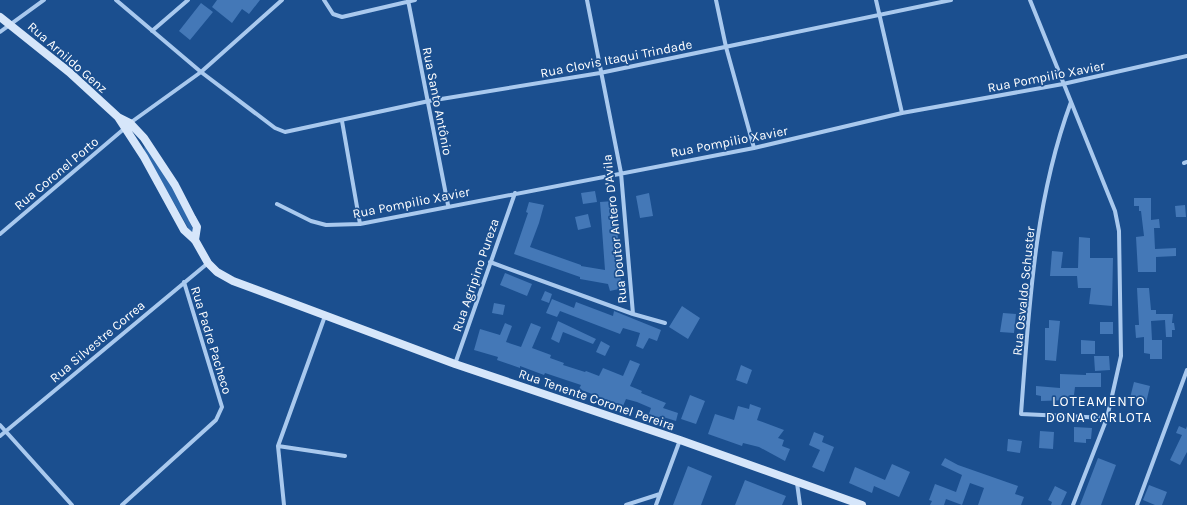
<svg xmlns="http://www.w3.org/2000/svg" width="1187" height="505" font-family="Karla,sans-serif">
  <rect width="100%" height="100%" fill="#1b4f8f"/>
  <path fill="#2e69ad" d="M145,143L170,182L195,233L190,231L144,150Z"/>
  <path fill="#4478b7" d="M217,0H260L249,14L242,9L232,23L212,7Z
    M201,3L213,12L190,40L179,31Z
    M595,191L597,202L583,204L581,193Z
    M649,193L653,216L640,218L636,196Z
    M1134,198H1151V220L1159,219L1160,228H1154L1155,249L1176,248V256L1156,257V272H1138L1136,237L1144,236L1141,211H1139V206H1134Z
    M614,201L620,258H617L619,271L623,288L610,291L608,284L580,279V277L514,254L528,213L526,212L529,202L544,205L539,223L530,247L581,265V266L605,270L600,202Z
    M1185,205L1186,217H1176L1175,206Z
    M588,214L591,227L578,230L575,217Z
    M1079,237L1090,238V258H1113L1112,306L1089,304L1091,288H1078L1077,276H1050L1052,251L1063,252L1061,268H1078Z
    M505,273L532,284L527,296L500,285Z
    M1137,288H1149L1151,310H1156V314H1173L1172,323H1174L1175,330H1172V337H1166L1165,320L1151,321L1152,340H1162V359H1150V354L1144,353V337L1136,338L1135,325H1139Z
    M545,291L552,294L549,303L541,300Z
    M552,299L574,308L576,302L613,316L614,311L661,330L657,341L649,338L643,349L636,346L640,333L623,328L620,334L560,311L557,317L546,313Z
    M494,303L505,305L503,315L492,313Z
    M682,306L700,318L688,339L669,327Z
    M1003,313L1016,314L1014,333L1000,332Z
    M1049,320L1060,321L1056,361L1045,360V328H1049Z
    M558,321L596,339L593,344L563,332L559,343L551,339Z
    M1100,322H1113V334H1100Z
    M505,323L512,326L506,342L521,347L531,323L541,327L532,348L551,355L550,358L564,363L563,365L585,372L586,371L599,376L603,368L623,376L630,360L640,364L630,386L642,391L641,393L666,403L663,408L678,413L676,421L660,416L659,418L649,414L651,408L637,402L626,399L623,406L579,389L581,385L545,373L544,375L520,366V368L497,360L498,357L474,350L480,329L500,335Z
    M1081,340L1095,341V354H1081Z
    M601,341L610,346L605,356L596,352Z
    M1094,356H1109L1110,370L1095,371Z
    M741,365L752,370L747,384L736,380Z
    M1086,373H1101V387H1075L1074,395H1070V400L1041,401V396L1036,395V386L1060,388V374L1086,375Z
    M1134,382L1150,386L1146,403L1130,398Z
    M690,395L705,401L696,424L681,419Z
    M750,404L761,408L757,420L784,430L778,438L784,440L782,446L790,449L785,461L759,447L743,443L742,446L708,434L715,414L734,420L738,406L749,409Z
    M1179,426L1186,429L1187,426V452L1180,465L1170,460L1182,435L1176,433Z
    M1074,427L1092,428L1091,439H1086V443L1074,442Z
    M1040,431L1054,432L1053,449L1039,448Z
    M814,432L824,436L822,442L834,447L824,472L812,467L820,450L809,445Z
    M1008,439L1022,441L1020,453L1007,451Z
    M945,458L958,465L1018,486L1015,494L1024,497L1021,505H978L984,488L970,483L962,505L946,499L944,505H930L932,501L929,500L935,484L956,492L962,475L941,465Z
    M1098,458L1116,465L1101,505H1080Z
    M892,464L910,472L899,497L874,486L872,493L849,483L855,467L885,480Z
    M688,466L712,476L701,505H673Z
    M745,480L786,496L782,505H735Z
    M1149,485L1167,492L1162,505H1155L1143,500Z
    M1055,486L1067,492L1061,505H1051L1052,502L1048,500Z"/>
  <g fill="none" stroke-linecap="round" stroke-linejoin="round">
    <path stroke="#a9c9ee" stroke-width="4" d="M116,0L201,72L275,128L285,132L429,101L600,73L951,0
      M324,0L333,14L342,17L415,0
      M408,0L448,205
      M587,0L621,173L633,314
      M716,0L726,47L754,148
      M876,0L902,113
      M1030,0L1115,211L1119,231L1121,356L1107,418L1073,505
      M152,31L188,0
      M0,32L44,0
      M1071,102C1034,202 1029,309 1021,414L1107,418
      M342,121L360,224
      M130,123L201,72L282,0
      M1184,163L1187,162
      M277,204L311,221L326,225L360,224L754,148L902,113L1063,84L1187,56
      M0,234L125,128
      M490,262L633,314L665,323
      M455,364L515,193
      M0,425L72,505
      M0,436L208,263
      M278,446L345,456
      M797,483L800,505
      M122,505L216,420L222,407L184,282
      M284,505L278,446L325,316
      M626,505L660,494
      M656,505L680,440
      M1137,505L1187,370"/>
    <path stroke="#d6e6fa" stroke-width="8" d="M0,17L69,72L118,117L130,123L144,138L175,185L192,218L197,227L195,240
      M118,117L144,157L184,230L195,240L208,263L217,272L233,281L455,364L680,440L862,505"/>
  </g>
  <g text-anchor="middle" stroke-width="3.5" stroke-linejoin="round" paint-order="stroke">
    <g font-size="13" fill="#fff" stroke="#1b4f8f">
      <text transform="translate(68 57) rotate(41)" y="5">Rua Arnildo Genz</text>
      <text transform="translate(616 58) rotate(-11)" y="5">Rua Clovis Itaqui Trindade</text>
      <text transform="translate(1046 76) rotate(-11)" y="5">Rua Pompilio Xavier</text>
      <text transform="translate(438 101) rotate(79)" y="5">Rua Santo Antônio</text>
      <text transform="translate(729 141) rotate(-11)" y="5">Rua Pompilio Xavier</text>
      <text transform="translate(56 173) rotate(-40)" y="5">Rua Coronel Porto</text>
      <text transform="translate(411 202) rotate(-11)" y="5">Rua Pompilio Xavier</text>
      <text transform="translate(614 229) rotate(-96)" y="5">Rua Doutor Antero D'Avila</text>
      <text transform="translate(475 275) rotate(-71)" y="5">Rua Agripino Pureza</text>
      <text transform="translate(1023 291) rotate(-84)" y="5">Rua Osvaldo Schuster</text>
      <text transform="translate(212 340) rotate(73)" y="5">Rua Padre Pacheco</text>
      <text transform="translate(97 341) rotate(-40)" y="5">Rua Silvestre Correa</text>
      <text transform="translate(597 399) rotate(19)" y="5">Rua Tenente Coronel Pereira</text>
    </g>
    <g font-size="14" letter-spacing="1" fill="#fff" stroke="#1b4f8f">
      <text x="1099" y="406">LOTEAMENTO<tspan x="1099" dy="16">DONA CARLOTA</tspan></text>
    </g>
  </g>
</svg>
